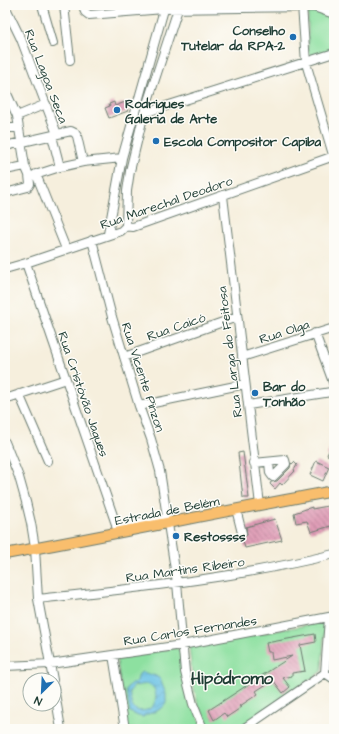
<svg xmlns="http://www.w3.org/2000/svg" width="339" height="734" font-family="'Architects Daughter',sans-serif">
  <defs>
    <pattern id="water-waves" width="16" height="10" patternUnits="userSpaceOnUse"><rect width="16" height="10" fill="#66c1e4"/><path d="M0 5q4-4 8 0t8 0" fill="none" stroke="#539eba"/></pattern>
    <pattern id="building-back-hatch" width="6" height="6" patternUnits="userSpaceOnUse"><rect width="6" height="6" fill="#df9cb6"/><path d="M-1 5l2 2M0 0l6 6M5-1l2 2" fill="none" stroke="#b48095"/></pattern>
  </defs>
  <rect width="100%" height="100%" fill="#fdfcf7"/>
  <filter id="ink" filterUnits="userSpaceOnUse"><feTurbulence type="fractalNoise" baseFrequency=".025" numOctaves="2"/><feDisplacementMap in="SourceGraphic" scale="8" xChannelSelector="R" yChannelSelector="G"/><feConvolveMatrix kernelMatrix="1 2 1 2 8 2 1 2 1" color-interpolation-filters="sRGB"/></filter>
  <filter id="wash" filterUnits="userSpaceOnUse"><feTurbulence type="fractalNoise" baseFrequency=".012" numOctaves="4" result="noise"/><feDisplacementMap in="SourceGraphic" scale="16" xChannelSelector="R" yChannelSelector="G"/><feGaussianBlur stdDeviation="0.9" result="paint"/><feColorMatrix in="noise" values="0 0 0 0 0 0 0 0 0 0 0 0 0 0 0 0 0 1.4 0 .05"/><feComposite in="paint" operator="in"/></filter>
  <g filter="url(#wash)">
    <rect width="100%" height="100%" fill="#f6efdd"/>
    <path fill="#8de0a0" stroke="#568e6a" d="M308,10L334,16V51L312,57L308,53Z
      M323,622L325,623L322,671L240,729H211L198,705L193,684L189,647Z
      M175,648L180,650L202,729H127L117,661L118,658Z"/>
    <path fill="url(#water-waves)" stroke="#427f8c" fill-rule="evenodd" d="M142,672L156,676L160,679L166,694V703C162,712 151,711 143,717L138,716L130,712L126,691C127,684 132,685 137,681L139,674ZM147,684L154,688C160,702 151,714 136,710L132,706L129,692L134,686Z"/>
    <g id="blocks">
      <path fill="url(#building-back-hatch)" d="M114,102L115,106L125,102L128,111L109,118L105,108L110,106L109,104Z
        M334,439V458L327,455Z
        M243,452L249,498H243L238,453Z
        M316,461L329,467L323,481L310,475Z
        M294,462L297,465L294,470L295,471L282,485L280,483L275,489L270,484L271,482L277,481L290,468L291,463L292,464Z
        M333,505L334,525L311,532L307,521L296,523L294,513L312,507V509Z
        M275,519L282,540L245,548L242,538L247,535L246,527Z
        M315,634L316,642L300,645L305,671L292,673V676L283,678L290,687L283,693L273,680L256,691L258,694L240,706L242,707L227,717L224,713L214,720L209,710L292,656L272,660L271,652H268L266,643Z"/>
    </g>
  </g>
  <g filter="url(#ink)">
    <use href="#blocks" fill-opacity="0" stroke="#6a7b6f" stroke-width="1"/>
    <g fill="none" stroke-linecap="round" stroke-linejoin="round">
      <g stroke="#6a7b6f" stroke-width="10">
        <path id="minor" d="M42,5L53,43
          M64,5L70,60
          M83,5L85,12L89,15L164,9L314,7L334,14
          M302,5L306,63L334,158
          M5,6L21,39L57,134
          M5,89L17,116L25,166L29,175L30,184L28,187L5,193
          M144,113L334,53
          M17,116L46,104
          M5,128H19
          M52,136L60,167
          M5,146L71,131L75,133L77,136L83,162
          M5,170L25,166
          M36,174L66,249
          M29,175L32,176L60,167L83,162L122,158
          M223,196L260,505
          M126,226L127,191L130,171L144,113L179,6
          M126,226L133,227L334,156
          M108,234L122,158L165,6
          M92,240L112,317L139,406L151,439L160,471L177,583L185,672L193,704L203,729
          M26,263L119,533
          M5,269L26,263L121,231L126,226
          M315,333L334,385
          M124,357L237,317
          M242,357L334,328
          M19,394L48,461
          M5,399L66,379
          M248,405L331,392L334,389
          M139,406L245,384
          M5,442L19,477L26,502L31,523L35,548L38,599L53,680
          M254,463L285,460L286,464L273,477L270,473L269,462
          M236,509L242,533
          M116,526L167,518
          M38,599C138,588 237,578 334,554
          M113,655L125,729
          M5,666L50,664L182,645L334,616
          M325,673L329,618
          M325,673L334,679
          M54,687L61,729
          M243,729L325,673"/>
      </g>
      <g stroke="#6a7b6f" stroke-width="12">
        <path id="major" d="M5,554C115,534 224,511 334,491"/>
      </g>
      <use href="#minor" stroke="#fff" stroke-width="8"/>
      <use href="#major" stroke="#f9be6d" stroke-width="10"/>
    </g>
  </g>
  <g fill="#1f6fb2" stroke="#fdfcf7" stroke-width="1.5">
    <circle cx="293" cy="37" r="4"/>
    <circle cx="117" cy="110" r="4"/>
    <circle cx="156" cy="141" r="4"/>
    <circle cx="255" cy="393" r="4"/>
    <circle cx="176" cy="536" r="4"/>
  </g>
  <g text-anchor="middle" stroke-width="3" stroke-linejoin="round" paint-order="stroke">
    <g font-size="13" font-weight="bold" fill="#1f3d34" stroke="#fdfcf7" text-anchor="start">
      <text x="285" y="35" text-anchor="end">Conselho<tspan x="285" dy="15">Tutelar da RPA-2</tspan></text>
      <text x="125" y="108">Rodrigues<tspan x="125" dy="15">Galeria de Arte</tspan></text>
      <text x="164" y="146">Escola Compositor Capiba</text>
      <text x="263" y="391">Bar do<tspan x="263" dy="15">Tonhão</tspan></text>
      <text x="184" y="541">Restossss</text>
    </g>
    <g font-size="13" fill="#1f3d34" stroke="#fdfcf7">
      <text transform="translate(47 76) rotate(69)" y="5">Rua Lagoa Seca</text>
      <text transform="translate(166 202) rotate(-19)" y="5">Rua Marechal Deodoro</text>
      <text transform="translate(176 326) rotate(-19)" y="5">Rua Caicó</text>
      <text transform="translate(284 331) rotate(-18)" y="5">Rua Olga</text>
      <text transform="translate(229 352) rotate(-97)" y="5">Rua Larga do Feitosa</text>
      <text transform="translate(144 377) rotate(72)" y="5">Rua Vicente Pinzon</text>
      <text transform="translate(84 394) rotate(71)" y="5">Rua Cristóvão Jaques</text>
      <text transform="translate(167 510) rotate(-11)" y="5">Estrada de Belém</text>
      <text transform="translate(185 569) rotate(-8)" y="5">Rua Martins Ribeiro</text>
      <text transform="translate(190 630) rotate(-9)" y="5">Rua Carlos Fernandes</text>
    </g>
    <g font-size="17" font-weight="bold" fill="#1f3d34" stroke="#fdfcf7">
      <text x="232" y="684">Hipódromo</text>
    </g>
  </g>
  <rect width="339" height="734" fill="none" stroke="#fdfcf7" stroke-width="20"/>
  <g transform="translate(42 692) rotate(204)"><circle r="19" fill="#fdfcf7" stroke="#a4b0a9"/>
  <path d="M0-3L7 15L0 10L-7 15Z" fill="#1f6fb2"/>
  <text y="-6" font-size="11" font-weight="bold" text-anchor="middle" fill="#1f3d34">N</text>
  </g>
</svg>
